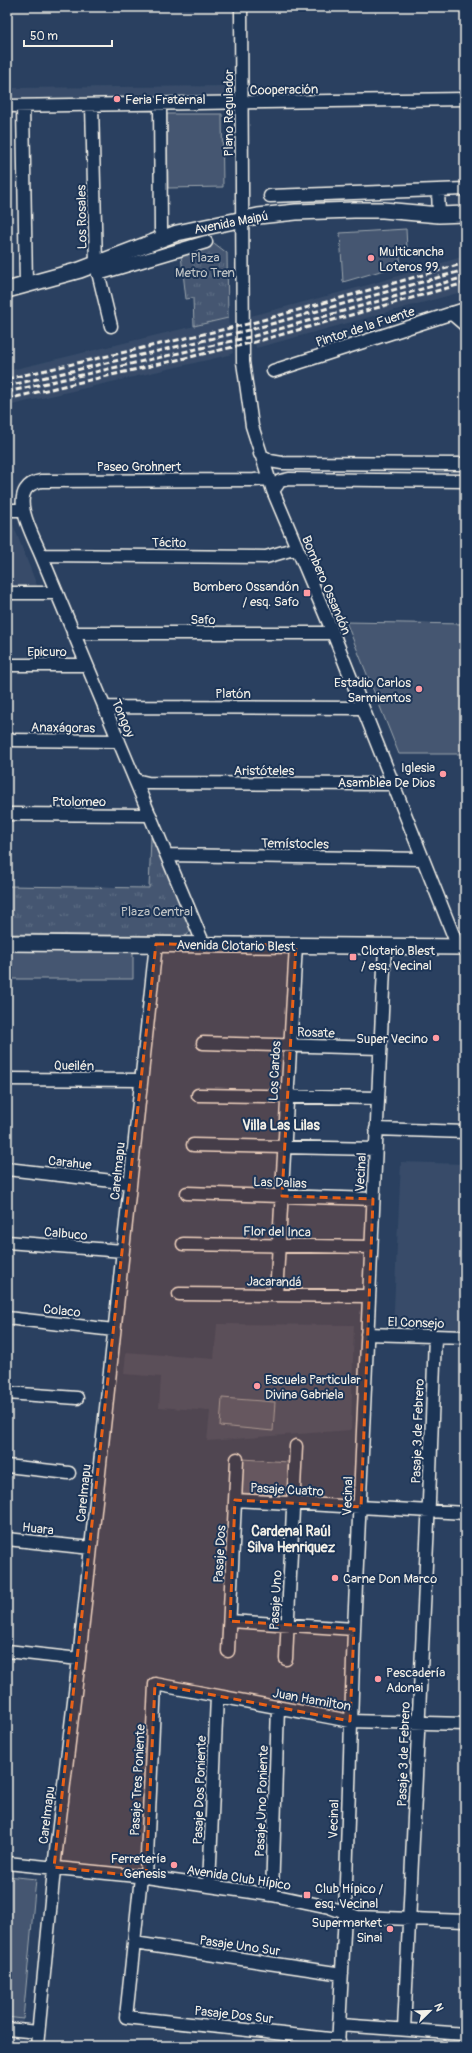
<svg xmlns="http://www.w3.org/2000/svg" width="472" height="2053" font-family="Pangolin,sans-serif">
  <defs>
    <pattern id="park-tufts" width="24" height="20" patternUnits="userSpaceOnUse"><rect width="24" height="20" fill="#445771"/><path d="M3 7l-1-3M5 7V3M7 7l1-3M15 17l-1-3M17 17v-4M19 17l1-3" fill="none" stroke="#607085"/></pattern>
  </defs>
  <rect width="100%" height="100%" fill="#2a4060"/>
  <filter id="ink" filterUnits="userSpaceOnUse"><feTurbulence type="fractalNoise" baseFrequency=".025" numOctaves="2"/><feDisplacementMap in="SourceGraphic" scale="8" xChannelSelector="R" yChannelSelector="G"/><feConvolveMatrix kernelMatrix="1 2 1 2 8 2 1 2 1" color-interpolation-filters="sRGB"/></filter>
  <g filter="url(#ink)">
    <path fill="#374c69" d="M228,86V109L7,113V88Z
      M465,256V291L256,348L251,316L368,285Z
      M228,318L233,353L229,355L7,406V371Z
      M7,522H12L38,588L7,589Z
      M401,1162L465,1164V1331L393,1329Z
      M217,1324L354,1325L351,1430L207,1441L210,1411L159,1407L161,1377L124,1374L126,1352L214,1359Z
      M7,2017L23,2019L21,2039L7,2038Z"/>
    <path fill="#445771" stroke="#9ca4ac" d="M167,114H222L223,187L168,188Z
      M406,229L407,248L399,251L401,265L343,282L340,233Z
      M346,622L465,624V754H399Z
      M133,950V979H7V951Z
      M222,1398L275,1402L273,1431L220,1426Z
      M243,1459L289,1462L287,1496L241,1493Z
      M7,1876L36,1879L23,2019L7,2017Z"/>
    <path fill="url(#park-tufts)" stroke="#9ca4ac" d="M210,240L227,253L228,318L194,326L193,298L186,299L180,246Z
      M151,837L192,929L186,936L7,934V886L149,888Z"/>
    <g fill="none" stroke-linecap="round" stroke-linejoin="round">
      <g stroke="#f4f1e8" stroke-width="15">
        <path id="minor" d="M241,7L243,362L252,426L273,491L333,633L458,947
          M92,105L96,264L111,326
          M160,105L161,230
          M7,106L465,99
          M23,106L26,285
          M438,190L439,215
          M270,196L465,189
          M98,274L206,242
          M451,313L465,325
          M273,371L465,309
          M260,454L270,461L282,463L465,464
          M273,491L280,481L289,479L465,481
          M7,510H23
          M41,555L266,557L297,548
          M7,593H56
          M73,633H333
          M7,665H87
          M104,707L362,708
          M7,740L119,741
          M135,780L148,783L393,784
          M7,814L150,815
          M167,855L423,859
          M204,945L41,555C33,535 4,487 41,481L254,480L268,479
          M203,1043L380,1048
          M7,1079L141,1080
          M198,1095L378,1098
          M376,1129L465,1132
          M193,1145L375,1149
          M7,1169L130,1183
          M187,1193L373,1199
          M7,1242L123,1251
          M183,1244L371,1247
          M179,1294L368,1296
          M276,1295L296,945
          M7,1318L114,1330
          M367,1334L465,1337
          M7,1393L77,1398
          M7,1466L69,1473
          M235,1500L465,1513
          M7,1539L91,1548
          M230,1621L354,1629
          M7,1651L79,1659
          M228,1651L237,1459
          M286,1659L296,1446
          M7,1863L146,1877L272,1895L329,1907L357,1917L465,1921
          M141,1877L126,2017L339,2040
          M146,1877L155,1684L350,1721L465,1724
          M209,1886L217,1696
          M272,1895L278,1707
          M134,1943L342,1974
          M340,2025L465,2034
          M7,2029L38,2032
          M404,2029L429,1501L435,1336
          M37,2046L55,1859L79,1659L156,944
          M338,2046L345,1914L354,1629L385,946"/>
      </g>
      <g stroke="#f4f1e8" stroke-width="18">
        <path id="major" d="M7,290L80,270L177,233L258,216L296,212L354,210H383L439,215L465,214
          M7,943L465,947"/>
      </g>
      <use href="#minor" stroke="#1d3557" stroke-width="12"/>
      <use href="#major" stroke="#1d3557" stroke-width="15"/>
      <path stroke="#f4f1e8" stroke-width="3" stroke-dasharray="6 3" stroke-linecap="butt" d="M7,379L252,323L465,263
        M7,386L253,329L465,270
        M7,392L254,336L465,277
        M7,399L255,342L465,283"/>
    </g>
  </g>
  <path fill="#e96117" fill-opacity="0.2" stroke="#e96117" stroke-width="3" stroke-dasharray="8 5" stroke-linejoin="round" d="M156,944L296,945L282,1196L373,1199L361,1507L235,1500L230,1621L354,1629L350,1721L155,1684L146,1877L54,1867Z"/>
  <g fill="#ff9aa2" stroke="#1d3557" stroke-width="1.5">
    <circle cx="117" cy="99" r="4"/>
    <circle cx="371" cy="258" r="4"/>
    <rect x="303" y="589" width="8" height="8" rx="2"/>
    <circle cx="419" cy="689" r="4"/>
    <circle cx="443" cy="774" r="4"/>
    <rect x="349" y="953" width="8" height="8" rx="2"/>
    <circle cx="436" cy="1038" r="4"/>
    <circle cx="257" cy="1386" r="4"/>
    <circle cx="335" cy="1578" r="4"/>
    <circle cx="378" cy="1679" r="4"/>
    <circle cx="174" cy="1865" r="4"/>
    <rect x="303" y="1891" width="8" height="8" rx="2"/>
    <circle cx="390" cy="1929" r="4"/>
  </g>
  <g text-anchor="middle" stroke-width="4" stroke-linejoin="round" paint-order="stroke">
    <g font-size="13" fill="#f4f1e8" stroke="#1d3557">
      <text transform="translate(284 89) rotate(-1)" y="5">Cooperación</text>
      <text transform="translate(228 113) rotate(-90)" y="5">Plano Regulador</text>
      <text transform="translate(81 217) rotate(-91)" y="5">Los Rosales</text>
      <text transform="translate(231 222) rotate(-11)" y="5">Avenida Maipú</text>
      <text transform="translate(365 326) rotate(-18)" y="5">Pintor de la Fuente</text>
      <text x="139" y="471">Paseo Grohnert</text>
      <text x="169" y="547">Tácito</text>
      <text transform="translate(327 585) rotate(67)" y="5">Bombero Ossandón</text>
      <text x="203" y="624">Safo</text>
      <text x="47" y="656">Epicuro</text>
      <text x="233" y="698">Platón</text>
      <text transform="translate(124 718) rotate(67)" y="5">Tongoy</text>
      <text transform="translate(63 727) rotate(1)" y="5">Anaxágoras</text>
      <text x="264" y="775">Aristóteles</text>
      <text x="79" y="806">Ptolomeo</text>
      <text transform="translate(295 843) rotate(1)" y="5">Temístocles</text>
      <text transform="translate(236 945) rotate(1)" y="5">Avenida Clotario Blest</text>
      <text transform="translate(316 1032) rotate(2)" y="5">Rosate</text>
      <text transform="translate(74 1065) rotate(1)" y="5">Queilén</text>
      <text transform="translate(274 1071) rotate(-87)" y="5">Los Cardos</text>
      <text transform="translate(70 1162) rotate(6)" y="5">Carahue</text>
      <text transform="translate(117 1171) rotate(-84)" y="5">Carelmapu</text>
      <text transform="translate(360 1172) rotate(-87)" y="5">Vecinal</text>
      <text transform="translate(280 1182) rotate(2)" y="5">Las Dalias</text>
      <text transform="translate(277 1231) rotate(1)" y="5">Flor del Inca</text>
      <text transform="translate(66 1233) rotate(5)" y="5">Calbuco</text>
      <text transform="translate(274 1281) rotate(1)" y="5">Jacarandá</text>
      <text transform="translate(62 1310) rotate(6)" y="5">Colaco</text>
      <text transform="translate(416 1322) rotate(2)" y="5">El Consejo</text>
      <text transform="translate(417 1431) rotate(-88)" y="5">Pasaje 3 de Febrero</text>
      <text transform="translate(287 1489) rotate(3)" y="5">Pasaje Cuatro</text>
      <text transform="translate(83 1493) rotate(-84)" y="5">Carelmapu</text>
      <text transform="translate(347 1496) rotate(-88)" y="5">Vecinal</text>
      <text transform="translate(38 1528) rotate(6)" y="5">Huara</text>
      <text transform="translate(219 1554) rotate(-87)" y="5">Pasaje Dos</text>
      <text transform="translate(275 1600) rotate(-87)" y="5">Pasaje Uno</text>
      <text transform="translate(312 1699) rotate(10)" y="5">Juan Hamilton</text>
      <text transform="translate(403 1754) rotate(-88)" y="5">Pasaje 3 de Febrero</text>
      <text transform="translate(137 1780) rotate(-87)" y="5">Pasaje Tres Poniente</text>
      <text transform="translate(199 1790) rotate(-88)" y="5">Pasaje Dos Poniente</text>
      <text transform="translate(261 1801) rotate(-88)" y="5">Pasaje Uno Poniente</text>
      <text transform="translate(46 1815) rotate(-83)" y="5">Carelmapu</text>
      <text transform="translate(333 1819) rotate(-88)" y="5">Vecinal</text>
      <text transform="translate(239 1877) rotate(9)" y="5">Avenida Club Hípico</text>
      <text transform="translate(240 1945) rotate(8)" y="5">Pasaje Uno Sur</text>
      <text transform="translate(234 2014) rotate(6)" y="5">Pasaje Dos Sur</text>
    </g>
    <g font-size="13" fill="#f4f1e8" stroke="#1d3557" text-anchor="start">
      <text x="125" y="104">Feria Fraternal</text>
      <text x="379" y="256">Multicancha<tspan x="379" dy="15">Loteros 99</tspan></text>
      <text x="299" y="591" text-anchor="end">Bombero Ossandón<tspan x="299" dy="15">/ esq. Safo</tspan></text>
      <text x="411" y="687" text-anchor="end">Estadio Carlos<tspan x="411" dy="15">Sarmientos</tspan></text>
      <text x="435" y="772" text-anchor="end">Iglesia<tspan x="435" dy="15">Asamblea De Dios</tspan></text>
      <text x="361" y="955">Clotario Blest<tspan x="361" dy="15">/ esq. Vecinal</tspan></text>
      <text x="428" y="1043" text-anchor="end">Super Vecino</text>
      <text x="265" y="1384">Escuela Particular<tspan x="265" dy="15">Divina Gabriela</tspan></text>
      <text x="343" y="1583">Carne Don Marco</text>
      <text x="386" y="1677">Pescadería<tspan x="386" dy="15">Adonai</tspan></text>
      <text x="166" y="1863" text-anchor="end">Ferretería<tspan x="166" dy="15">Genesis</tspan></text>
      <text x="315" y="1893">Club Hípico /<tspan x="315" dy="15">esq. Vecinal</tspan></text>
      <text x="382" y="1927" text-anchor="end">Supermarket<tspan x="382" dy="15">Sinai</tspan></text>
    </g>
    <g font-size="13" fill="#bfc3c4" stroke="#1d3557">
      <text x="205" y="262">Plaza<tspan x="205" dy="15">Metro Tren</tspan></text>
      <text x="157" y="916">Plaza Central</text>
    </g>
    <g font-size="14" font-weight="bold" fill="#f4f1e8" stroke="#1d3557">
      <text x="281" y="1130">Villa Las Lilas</text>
      <text x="291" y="1536">Cardenal Raúl<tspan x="291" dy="16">Silva Henriquez</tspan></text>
    </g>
  </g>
  <rect width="472" height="2053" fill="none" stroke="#1d3557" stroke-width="24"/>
  <rect x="12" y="12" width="448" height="2029" fill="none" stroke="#f4f1e8" stroke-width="1.5" filter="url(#ink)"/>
  <g transform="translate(430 2011) rotate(67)" stroke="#1d3557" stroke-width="3" paint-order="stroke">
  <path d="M0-3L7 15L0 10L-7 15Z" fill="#f4f1e8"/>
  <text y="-6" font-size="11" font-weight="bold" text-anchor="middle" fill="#f4f1e8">N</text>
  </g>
  <path d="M24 40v6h88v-6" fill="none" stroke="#f4f1e8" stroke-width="2"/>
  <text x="30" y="40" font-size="12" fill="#f4f1e8" stroke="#1d3557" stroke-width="3" paint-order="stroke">50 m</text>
</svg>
